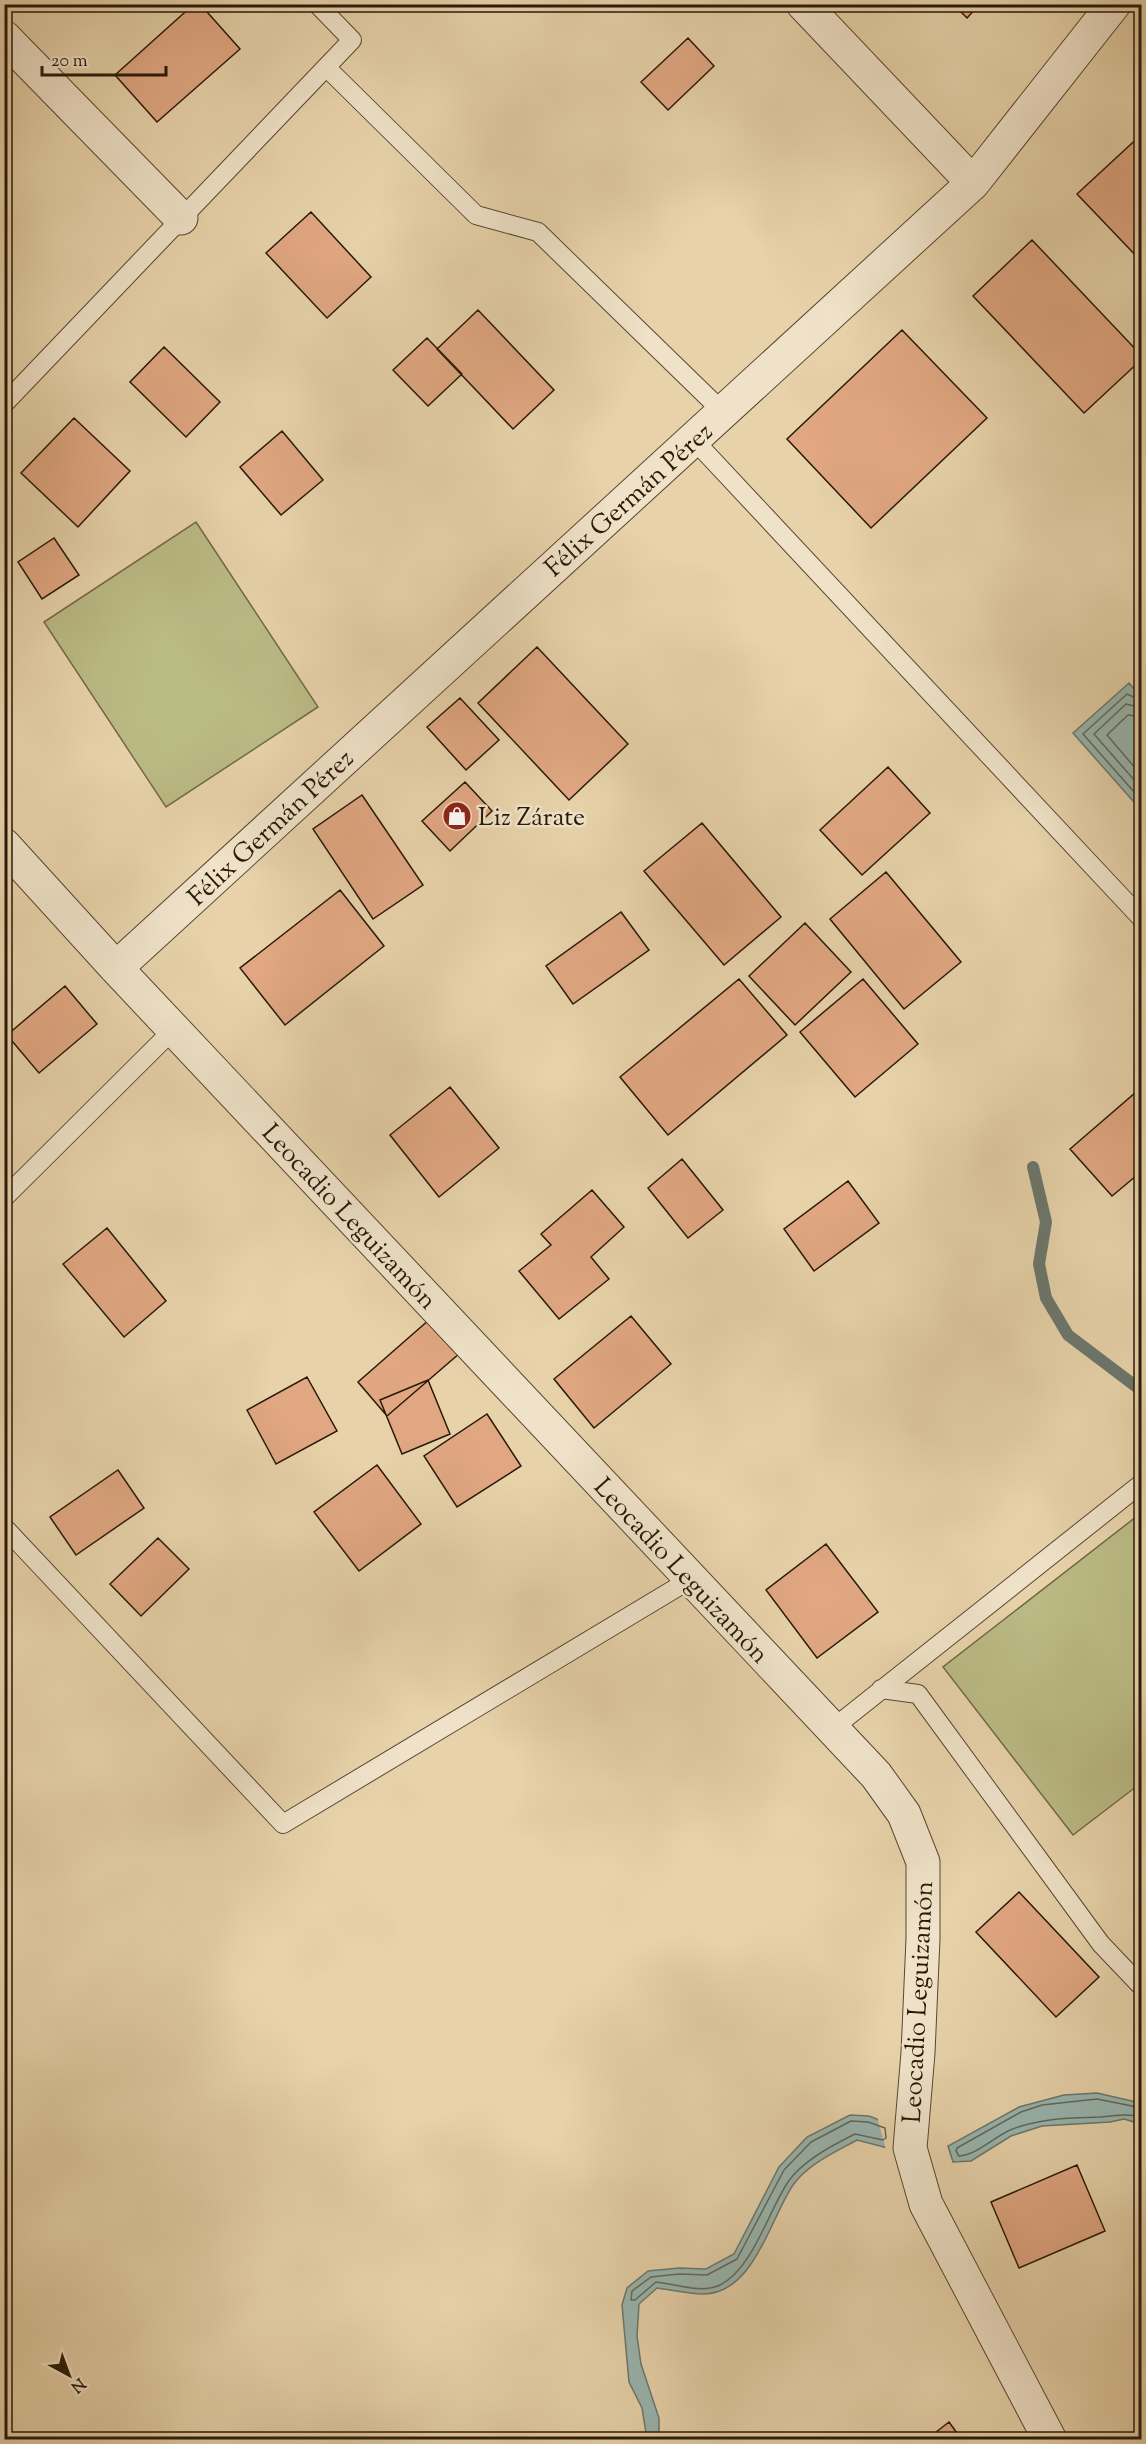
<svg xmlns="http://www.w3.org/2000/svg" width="1146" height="2444" font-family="'Sorts Mill Goudy',serif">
  <rect width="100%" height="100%" fill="#e7d2aa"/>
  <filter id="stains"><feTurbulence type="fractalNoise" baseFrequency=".00333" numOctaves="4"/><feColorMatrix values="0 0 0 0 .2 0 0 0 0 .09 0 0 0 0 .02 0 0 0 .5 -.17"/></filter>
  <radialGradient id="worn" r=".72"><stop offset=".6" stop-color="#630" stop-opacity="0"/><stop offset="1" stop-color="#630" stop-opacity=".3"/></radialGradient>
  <path fill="#baba85" stroke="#716a46" stroke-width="1.5" d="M196,522L318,707L166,807L44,622Z
    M1141,1513V1783L1073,1835L943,1667Z"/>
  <path fill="#98b6b0" stroke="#6b776d" stroke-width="1.5" d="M1129,683L1141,697V810L1073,733Z
    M1097,2093L1141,2103V2124L1124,2119L1110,2122L1042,2126L1011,2136L971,2161L953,2162L948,2146L1019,2107L1064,2095Z
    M850,2115L869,2116L892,2125V2149L857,2140C835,2152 808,2164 793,2185C770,2219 754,2294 703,2294C688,2294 672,2290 657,2288L639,2304L637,2336L641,2364L659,2418V2439H647L642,2408L629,2382L622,2305L627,2288L648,2271L679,2268L706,2269L734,2254L779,2167L807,2137Z"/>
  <path fill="#e7d2aa" d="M877,2116L895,2124L894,2151L886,2150Z"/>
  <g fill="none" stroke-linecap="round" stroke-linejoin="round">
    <path stroke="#60685c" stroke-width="1.5" d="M1142,701L1127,694L1083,734L1142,801
      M1142,708L1126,704L1094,734L1142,789
      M1142,717L1128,715L1107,735L1142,776
      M1142,2108L1097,2099L1042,2105L1021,2112L957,2148L956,2151L959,2156C976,2155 992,2139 1008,2131C1037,2118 1069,2118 1100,2117C1118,2116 1123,2113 1142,2117
      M851,2121L868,2122L885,2128L886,2138L883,2140L855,2134C833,2145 802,2161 788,2182C769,2210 752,2270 720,2285C702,2294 675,2284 656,2282L635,2300H631L632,2291L651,2277L679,2274L707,2275L737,2259L784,2170L811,2142Z"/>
    <path stroke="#6b776d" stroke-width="12" d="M1033,1167L1046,1222L1039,1264L1046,1298L1068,1335L1142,1391"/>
  </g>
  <path fill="#e0a782" stroke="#281908" stroke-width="1.5" d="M194,4H200L240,49L157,122L115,75Z
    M953,4H980L967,18Z
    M688,38L714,66L668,110L641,82Z
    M1142,134V262L1077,194Z
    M311,212L371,277L327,318L266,253Z
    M1032,240L1142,356V359L1084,413L973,296Z
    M478,310L554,390L513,429L437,349Z
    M902,330L987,418L871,528L787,439Z
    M427,338L462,374L428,406L393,370Z
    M164,347L220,402L186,437L130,382Z
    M74,418L130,471L78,527L21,473Z
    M282,431L323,480L281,515L240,467Z
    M54,538L79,575L42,599L18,562Z
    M537,647L628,744L569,800L478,703Z
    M460,698L499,740L466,770L427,727Z
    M888,767L930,813L862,875L820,830Z
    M465,782L492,811L450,851L422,821Z
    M362,795L423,885L373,919L313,829Z
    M702,823L781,917L724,965L644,871Z
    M886,872L961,962L904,1009L830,919Z
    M340,890L384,946L285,1025L240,968Z
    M621,912L649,950L573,1004L546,966Z
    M805,923L851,972L795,1025L749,976Z
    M739,979L787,1035L668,1135L620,1077Z
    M863,979L918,1044L855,1097L800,1032Z
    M65,986L97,1024L39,1073L7,1035Z
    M450,1087L499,1148L439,1197L390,1135Z
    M1142,1087V1171L1112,1196L1070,1149Z
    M682,1159L723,1210L688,1238L648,1188Z
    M848,1181L879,1223L814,1271L784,1229Z
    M592,1190L624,1227L591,1257L609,1279L559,1319L519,1271L551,1245L541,1234Z
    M107,1228L166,1301L124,1337L63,1264Z
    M631,1316L671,1364L594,1428L554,1379Z
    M430,1319L460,1353L387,1416L358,1382Z
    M307,1377L337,1431L276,1464L247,1410Z
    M428,1380L450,1434L402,1454L380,1400Z
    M487,1414L521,1466L457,1507L424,1456Z
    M377,1465L421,1524L359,1571L314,1512Z
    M118,1470L144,1508L76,1555L50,1517Z
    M158,1538L189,1569L141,1616L110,1584Z
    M826,1544L878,1612L817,1658L766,1590Z
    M1019,1892L1099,1977L1056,2017L976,1932Z
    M1077,2165L1105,2231L1019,2268L991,2202Z
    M949,2422L962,2440H926Z"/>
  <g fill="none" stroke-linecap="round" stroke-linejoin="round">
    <g stroke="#584730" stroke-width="20">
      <path id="service" d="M326,67L476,215L538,232L723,412
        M4,404L352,40L317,4
        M693,439L1142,919
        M4,1198L174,1029
        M4,1527L283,1824L691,1579
        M881,1689L918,1694L1101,1944L1142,1987
        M832,1729L1142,1483"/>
    </g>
    <g stroke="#584730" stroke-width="35">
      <path id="minor" d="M803,4L973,183
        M4,37L181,218
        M4,845L116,968L876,1775L904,1814L923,1862V1939L918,2053L910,2148L926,2204L1050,2440
        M116,968L973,183L1114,4"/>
    </g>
    <use href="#service" stroke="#efe2c8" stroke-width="18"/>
    <use href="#minor" stroke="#efe2c8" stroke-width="33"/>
  </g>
  <defs>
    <g id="shop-disc" transform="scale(1.5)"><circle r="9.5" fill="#8f2418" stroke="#efe2c8"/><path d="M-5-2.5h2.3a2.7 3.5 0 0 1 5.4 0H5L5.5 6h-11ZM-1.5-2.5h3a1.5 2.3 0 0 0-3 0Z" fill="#fff"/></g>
  </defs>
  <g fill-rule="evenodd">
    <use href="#shop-disc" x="457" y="816"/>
  </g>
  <g text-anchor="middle" stroke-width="5" stroke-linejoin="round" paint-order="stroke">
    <g font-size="26" fill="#281908" stroke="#efe2c8">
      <text transform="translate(628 499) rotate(-42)" y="9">Félix Germán Pérez</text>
      <text transform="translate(270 827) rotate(-43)" y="9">Félix Germán Pérez</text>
      <text transform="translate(350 1216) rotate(47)" y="9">Leocadio Leguizamón</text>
      <text transform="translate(682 1570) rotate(47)" y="9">Leocadio Leguizamón</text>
      <text transform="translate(917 2002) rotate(-87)" y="9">Leocadio Leguizamón</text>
    </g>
    <g font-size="26" fill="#281908" stroke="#efe2c8" text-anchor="start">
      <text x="478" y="825">Liz Zárate</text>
    </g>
  </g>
  <rect width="1146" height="2444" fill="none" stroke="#e7d2aa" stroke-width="24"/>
  <rect x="6" y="6" width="1134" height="2432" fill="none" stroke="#281908" stroke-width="3"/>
  <rect x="12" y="12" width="1122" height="2420" fill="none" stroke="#281908" stroke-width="1.5"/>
  <g transform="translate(69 2375) rotate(139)" stroke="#efe2c8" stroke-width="4.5" paint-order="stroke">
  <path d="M0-4.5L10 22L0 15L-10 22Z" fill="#281908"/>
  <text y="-9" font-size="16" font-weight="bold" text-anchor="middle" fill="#281908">N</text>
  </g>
  <path d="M42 66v9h124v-9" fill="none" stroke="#281908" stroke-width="3"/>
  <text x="51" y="66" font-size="18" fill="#281908" stroke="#efe2c8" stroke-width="4.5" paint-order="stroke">20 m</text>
  <rect width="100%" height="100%" filter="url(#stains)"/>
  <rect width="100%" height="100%" fill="url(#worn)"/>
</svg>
